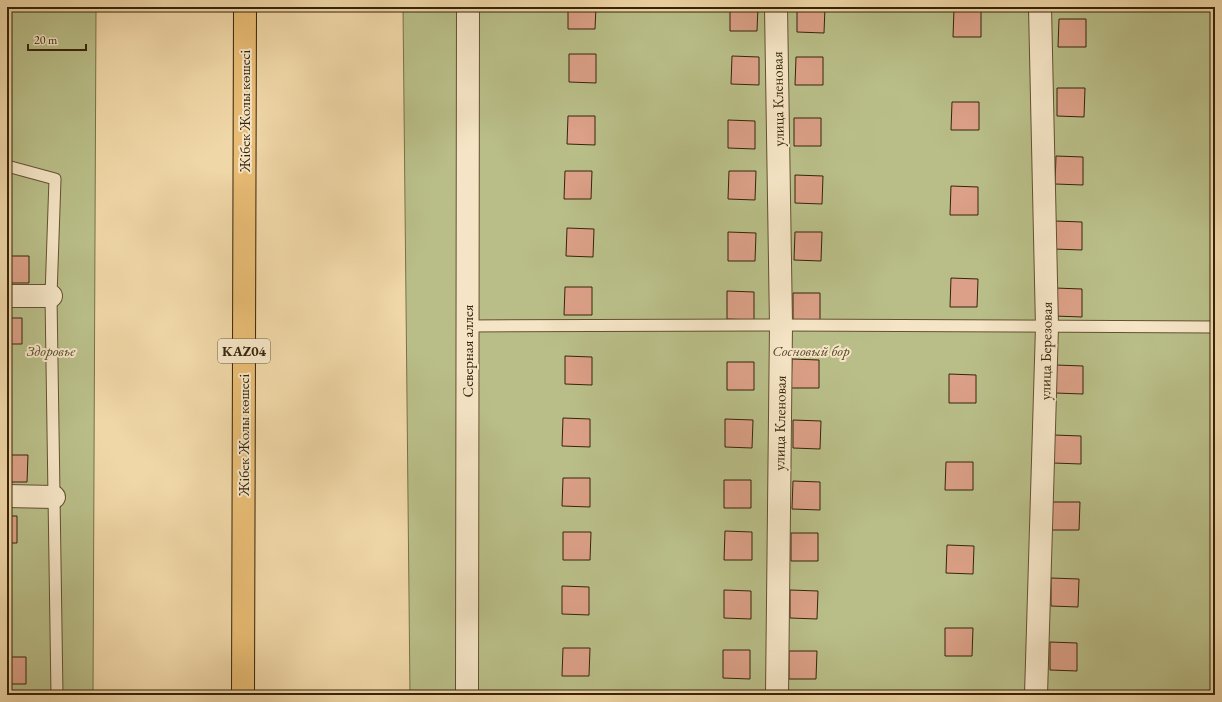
<svg xmlns="http://www.w3.org/2000/svg" width="1222" height="702" font-family="'EB Garamond',serif">
  <rect width="100%" height="100%" fill="#f0d7a7"/>
  <filter id="stains"><feTurbulence type="fractalNoise" baseFrequency=".005" numOctaves="4"/><feColorMatrix values="0 0 0 0 .2 0 0 0 0 .09 0 0 0 0 .02 0 0 0 .5 -.17"/></filter>
  <radialGradient id="worn" r=".72"><stop offset=".6" stop-color="#630" stop-opacity="0"/><stop offset="1" stop-color="#630" stop-opacity=".3"/></radialGradient>
  <path fill="#b9be88" stroke="#787149" d="M7,7H96L93,695H7Z
    M403,7H1215V695H410Z"/>
  <path fill="#dba087" stroke="#36240a" d="M568,7H596L595,29H568Z
    M730,7H758L757,31H730Z
    M797,7H825L824,33L797,32Z
    M954,9H981V37H953Z
    M1059,19H1086V47H1058Z
    M569,54H596V83L569,82Z
    M732,56L759,57V85L731,84Z
    M796,57H823V85H795Z
    M1057,88H1085L1084,117L1057,116Z
    M952,102H979V130H951Z
    M568,116H595V145L567,144Z
    M794,118H821V146H794Z
    M728,120L755,121V149L728,148Z
    M1056,156L1083,157V185L1055,184Z
    M565,171H592L591,199H564Z
    M729,171H756L755,200L728,199Z
    M795,175L823,176L822,204L795,203Z
    M951,186L978,187V215H950Z
    M1055,221L1082,222V250L1054,249Z
    M567,228L594,229L593,257L566,256Z
    M728,232L756,233L755,261H728Z
    M795,232H822L821,261L794,260Z
    M7,256H29V283H7Z
    M951,278L978,279L977,307H950Z
    M565,287H592V315H564Z
    M1055,288L1082,289V317L1054,316Z
    M727,291L754,292V320L727,319Z
    M793,293H820V321H793Z
    M7,318H22V344H7Z
    M565,356L592,357V385L565,384Z
    M792,359L819,360V388H791Z
    M727,362H754V390H727Z
    M1056,365L1083,366V394L1055,393Z
    M949,374L976,375V403H949Z
    M563,418L590,419V447L562,446Z
    M725,419L753,420L752,448L725,447Z
    M793,420L821,421L820,449L793,448Z
    M1054,435L1081,436V464L1053,463Z
    M7,455H28L27,482H7Z
    M946,462H973V490H945Z
    M563,478H590V507L562,506Z
    M724,480H751V508H724Z
    M793,481L820,482V510L792,509Z
    M1052,502H1080L1079,530H1052Z
    M7,516H17V543H7Z
    M725,531L752,532V560H724Z
    M563,532H591L590,560H563Z
    M791,533H818V561H791Z
    M947,545L974,546L973,574L946,573Z
    M1051,578L1079,579L1078,607L1051,606Z
    M562,586L589,587V615L562,614Z
    M724,590L751,591V619L724,618Z
    M790,590L818,591L817,619L790,618Z
    M945,628H973L972,656H945Z
    M1050,642L1077,643V671L1050,670Z
    M563,648H590L589,676H562Z
    M723,650H750V679L723,678Z
    M789,651H817L816,679H789Z
    M7,657H26V684H7Z"/>
  <g fill="none" stroke-linecap="round" stroke-linejoin="round">
    <g stroke="#645131" stroke-width="13">
      <path id="lane" d="M7,166L55,179L51,296L57,695
        M468,326L781,325L1215,327"/>
    </g>
    <g stroke="#645131" stroke-width="24">
      <path id="street" d="M776,7L781,325L777,695
        M7,296H51
        M7,496L54,497
        M467,695L468,7
        M1036,695L1047,327L1040,7"/>
    </g>
    <g stroke="#36240a" stroke-width="24">
      <path id="highway" d="M243,695L245,7"/>
    </g>
    <use href="#lane" stroke="#f5e5c6" stroke-width="11"/>
    <use href="#street" stroke="#f5e5c6" stroke-width="22"/>
    <use href="#highway" stroke="#e8bc74" stroke-width="22"/>
  </g>
  <g text-anchor="middle" stroke-width="4" stroke-linejoin="round" paint-order="stroke">
    <rect fill="#f5e5c6" stroke="#6f5e42" stroke-width="1" x="218" y="339" width="52" height="24" rx="3"/>
    <g font-size="14" font-weight="bold" fill="#36240a">
      <text x="244" y="356">KАZ04</text>
    </g>
    <g font-size="15" fill="#36240a" stroke="#f5e5c6">
      <text transform="translate(778 99) rotate(-91)" y="5">улица Кленовая</text>
      <text transform="translate(245 111) rotate(-90)" y="5">Жібек Жолы көшесі</text>
      <text transform="translate(468 351) rotate(-90)" y="5">Северная аллея</text>
      <text transform="translate(1046 351) rotate(-89)" y="5">улица Березовая</text>
      <text transform="translate(780 423) rotate(-89)" y="5">улица Кленовая</text>
      <text transform="translate(244 435) rotate(-90)" y="5">Жібек Жолы көшесі</text>
    </g>
    <g font-size="15" font-style="italic" fill="#574a2a" stroke="#f5e5c6">
      <text x="51" y="356">Здоровье</text>
      <text x="811" y="356">Сосновый бор</text>
    </g>
  </g>
  <rect width="1222" height="702" fill="none" stroke="#f0d7a7" stroke-width="24"/>
  <rect x="8" y="8" width="1206" height="686" fill="none" stroke="#36240a" stroke-width="2"/>
  <rect x="12" y="12" width="1198" height="678" fill="none" stroke="#36240a"/>
  <path d="M28 44v6h58v-6" fill="none" stroke="#36240a" stroke-width="2"/>
  <text x="34" y="44" font-size="12" fill="#36240a" stroke="#f5e5c6" stroke-width="3" paint-order="stroke">20 m</text>
  <rect width="100%" height="100%" filter="url(#stains)"/>
  <rect width="100%" height="100%" fill="url(#worn)"/>
</svg>
